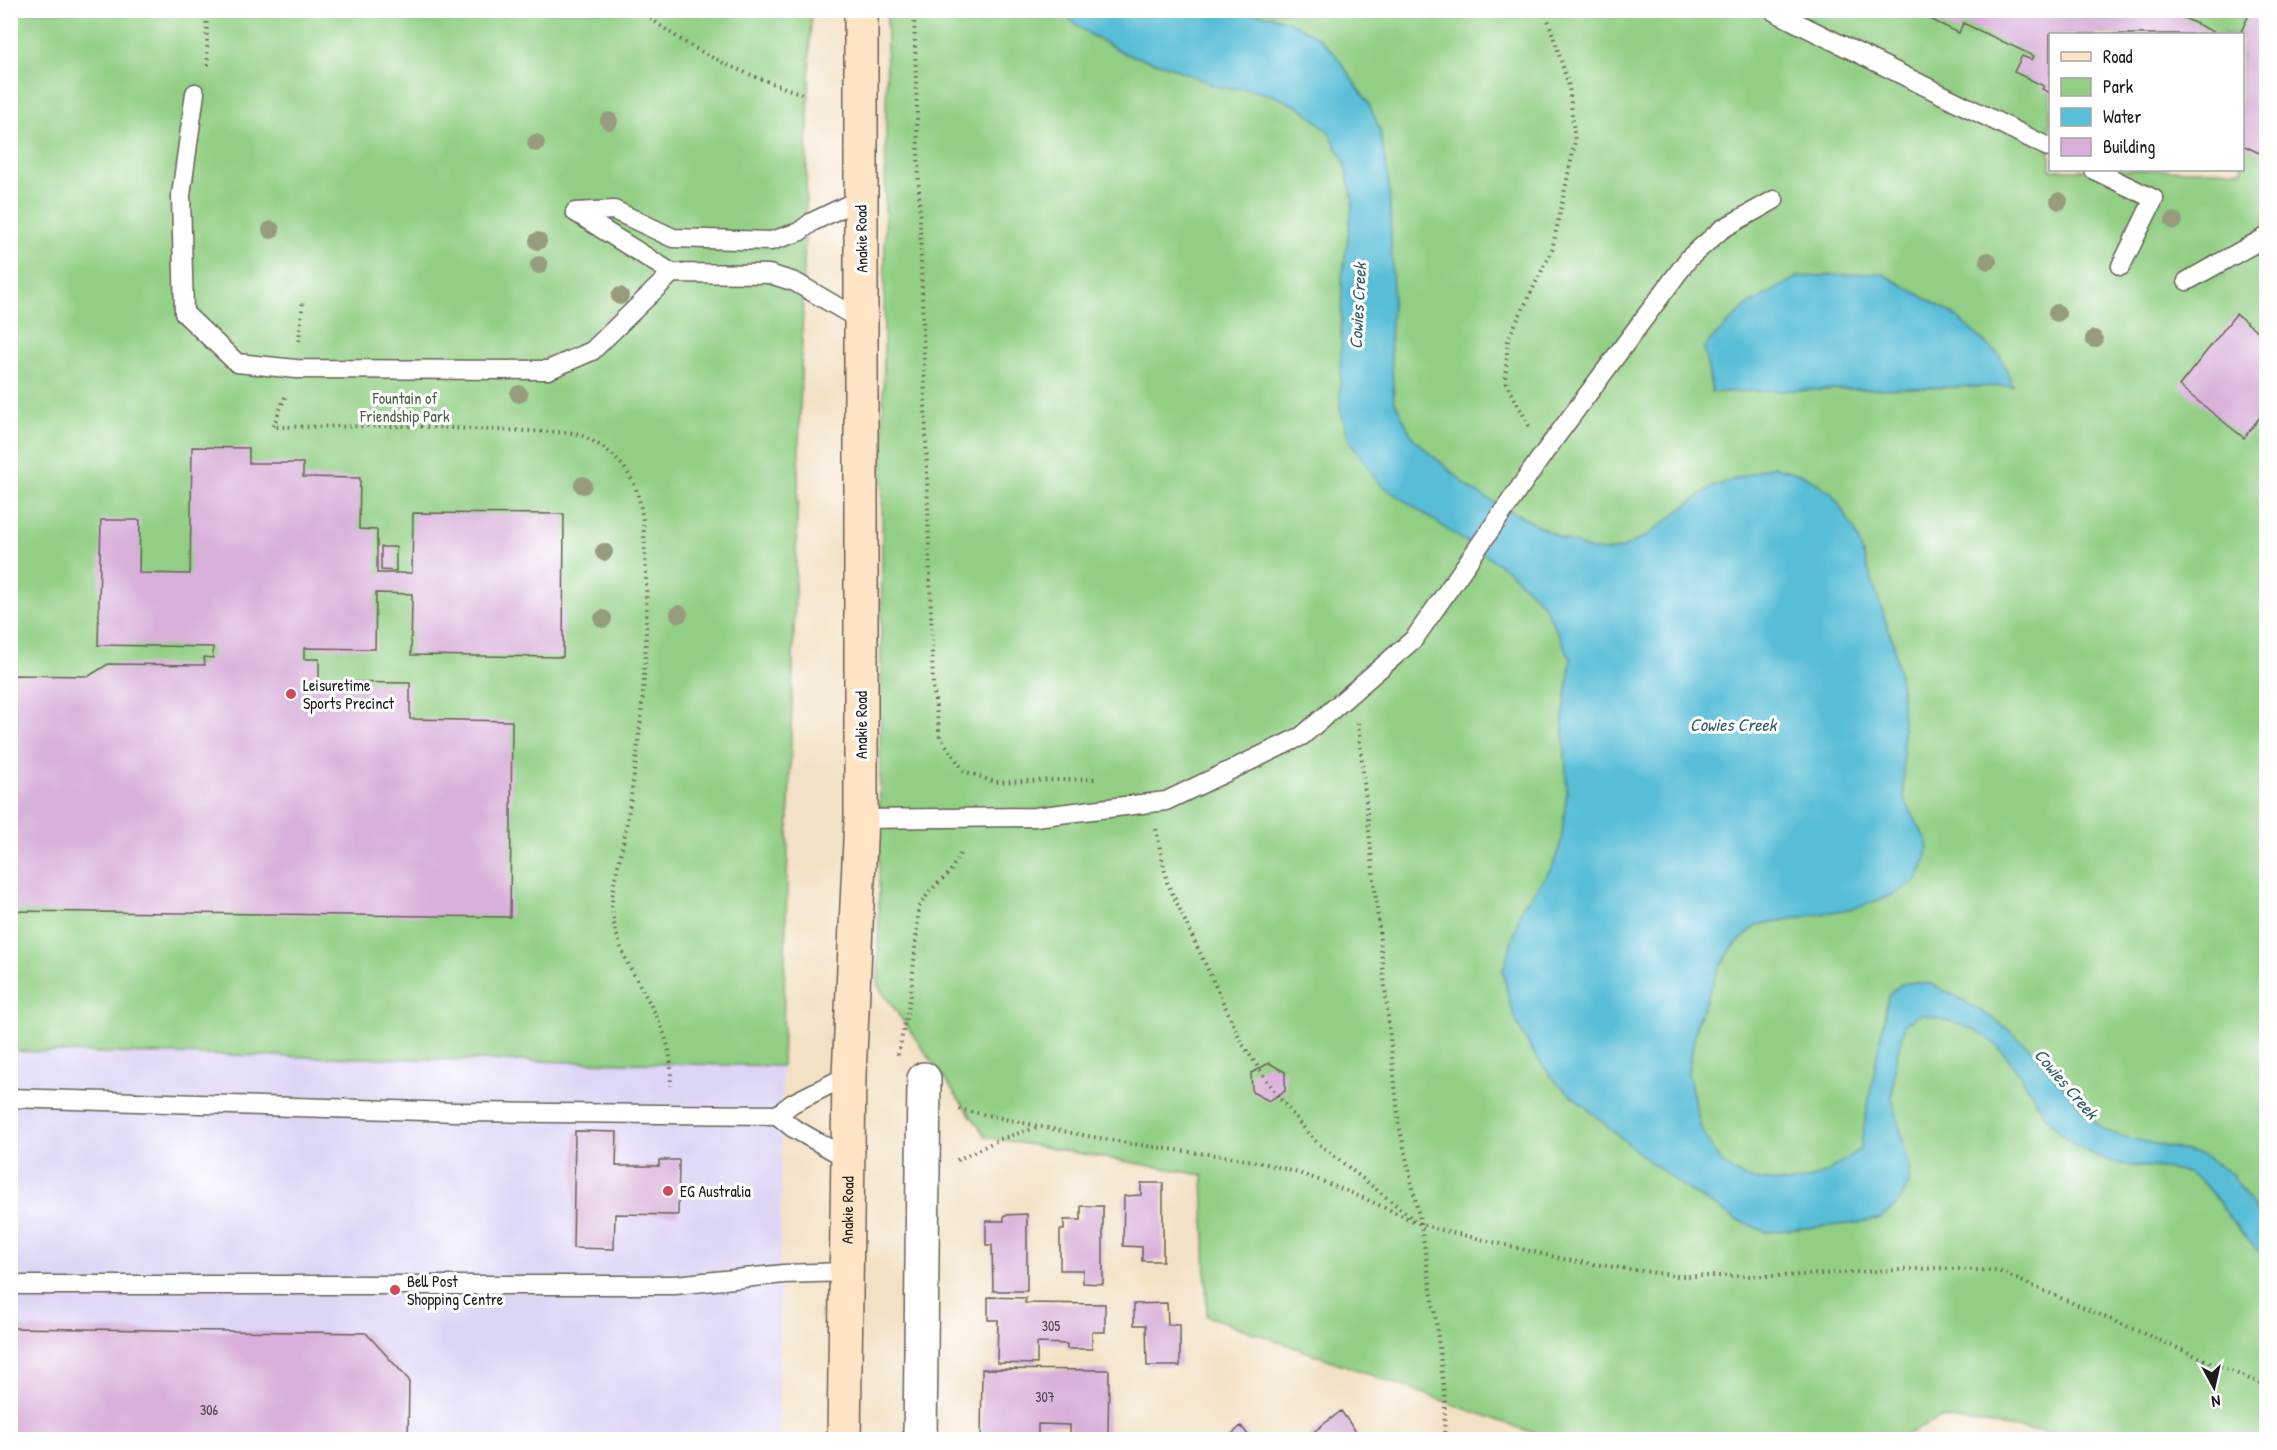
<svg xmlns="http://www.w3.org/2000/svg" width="2277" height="1450" font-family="'Patrick Hand',sans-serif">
  <rect width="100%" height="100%" fill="#fff"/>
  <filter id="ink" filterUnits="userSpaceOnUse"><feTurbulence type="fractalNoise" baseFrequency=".0167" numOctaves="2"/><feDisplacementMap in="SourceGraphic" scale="12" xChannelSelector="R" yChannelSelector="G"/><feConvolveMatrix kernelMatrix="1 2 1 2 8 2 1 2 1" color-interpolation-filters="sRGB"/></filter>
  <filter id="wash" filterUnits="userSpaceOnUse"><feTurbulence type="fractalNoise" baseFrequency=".008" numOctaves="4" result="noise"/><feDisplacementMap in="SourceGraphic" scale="24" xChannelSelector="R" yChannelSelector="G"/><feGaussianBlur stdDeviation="1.35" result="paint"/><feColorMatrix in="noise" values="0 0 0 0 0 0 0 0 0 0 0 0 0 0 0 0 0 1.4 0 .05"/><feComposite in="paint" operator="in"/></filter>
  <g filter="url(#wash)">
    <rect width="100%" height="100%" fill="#f3e1c5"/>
    <path fill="#ded5f5" d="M11,1051L782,1066L778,1439L11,1440Z"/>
    <path fill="#92cf84" stroke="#577650" stroke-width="1.5" fill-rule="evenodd" d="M11,11H811L782,1066L11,1051Z
      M887,11H2266V1439H2082L2076,1436L1941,1418L1897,1439H1550L1207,1316L1203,1175L986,1137L878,986ZM2050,34H2242V170H2050Z"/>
    <path fill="#59bed7" stroke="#3a6d7a" stroke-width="1.5" d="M1225,10L1272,16L1294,24L1318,37L1335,54L1368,102L1380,130L1389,184L1393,292L1390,341L1394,400L1413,438L1472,490L1561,538L1591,550L1610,551L1623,548L1646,536L1710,488L1772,466L1804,475L1831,492L1855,531L1894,645L1902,694L1904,798L1928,843L1927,858L1917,881L1897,893L1860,907L1757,925L1733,947L1719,969L1697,1022L1688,1073L1701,1129L1712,1149L1724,1165L1744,1178L1787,1183L1808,1179L1825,1173L1860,1149L1888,996L1901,984L1915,982L1931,984L1954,995L1999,1022L2029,1047L2088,1116L2105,1130L2121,1136L2202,1155L2232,1174L2266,1227V1260C2255,1247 2243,1235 2233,1222C2217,1202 2210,1181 2183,1172C2165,1165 2144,1168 2125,1165C2106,1162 2082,1151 2067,1139C2035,1112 2024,1069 1993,1042C1976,1027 1942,1019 1921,1014L1905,1024L1896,1059L1892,1098L1909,1164V1183L1899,1203L1881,1218L1857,1223L1766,1232L1737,1220L1686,1189L1640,1154L1557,1083L1537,1058L1519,1028L1509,1001L1503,970L1522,907L1553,866L1561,842L1567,791L1563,719L1571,659L1543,604L1509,571L1380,484L1349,440L1340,408L1342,280L1353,200L1344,161L1328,131L1303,109L1273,95L1246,89L1218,87L1169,66L1126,54L1091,35L1058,11Z
      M1881,273L1952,313L2001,357L2013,386L1712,392L1704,347L1745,307L1797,277Z"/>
    <g id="blocks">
      <path fill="#d8b0d9" d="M1911,10H2167L2218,34H2050V93L2042,89L2044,86L2014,72L2022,56L2032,60L2034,56L1963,23L1959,33Z
        M2251,10H2266V156L2242,145V34H2240Z
        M2236,314L2266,338V409L2244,438L2179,386Z
        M192,447L249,448V463H303V477L360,478L359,529L377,530V573H412L413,513L564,514L563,657L411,655L412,594L376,593L375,649L304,648V659H319V682L410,683V719L512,721L510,917L10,911V675L89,676L108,664L205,665L204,657L213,658V647L98,645L101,520H140L139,573L190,574Z
        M381,547H396V571L381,570Z
        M1269,1063L1285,1072V1091L1269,1101L1252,1092L1251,1073Z
        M575,1131L617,1132L616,1166H659V1160H679L678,1215L615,1214L614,1249L573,1248Z
        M1141,1183H1163V1261H1142V1247L1123,1246L1124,1196L1141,1195Z
        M1081,1206H1103V1284L1083,1283V1270H1060V1230H1064V1220H1081Z
        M1027,1214V1291H993L992,1245H986V1221H1004V1215Z
        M988,1297L1026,1298L1025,1303L1105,1304V1332H1092V1349H1067V1344L1037,1343V1364L997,1363L998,1320H988Z
        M1167,1303L1168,1325H1180V1366H1147L1146,1325H1134V1304Z
        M10,1328L366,1333L409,1380L408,1440H10Z
        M982,1369L1109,1370L1108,1440H1070V1425L1038,1424V1440H981Z
        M1341,1411L1362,1440H1303Z
        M1241,1426L1252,1440H1225Z"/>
    </g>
  </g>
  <g filter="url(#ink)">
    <use href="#blocks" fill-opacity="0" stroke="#676157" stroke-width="1.5"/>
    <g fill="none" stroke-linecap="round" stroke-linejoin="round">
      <g stroke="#676157" stroke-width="21">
        <path id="service" d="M1775,12L2050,148
          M195,93L181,195L184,313L237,363L296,369L548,370L592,351L672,273
          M2094,170L2154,199L2121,266
          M575,212L672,273L769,274L795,282L862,321
          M575,212L614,210L673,238L771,241L799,232L812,222L860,199
          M2187,281L2266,237
          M861,819L1035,817L1166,801L1302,736L1414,639L1544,453L1689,258L1722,229L1774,200
          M10,1098L456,1112L777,1115L793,1103L849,1075
          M777,1115L793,1128L848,1159
          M10,1285H675L784,1274L845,1272"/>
      </g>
      <g stroke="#676157" stroke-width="36">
        <path id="minor" d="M920,1440L924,1079"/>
      </g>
      <g stroke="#676157" stroke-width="36">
        <g id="secondary">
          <path id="s1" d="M844,1440L849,1075L861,819V10"/>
        </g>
      </g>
      <path stroke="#676157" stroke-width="4" stroke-dasharray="1.5 4.5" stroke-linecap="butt" d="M206,10L208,70
        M642,10C687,52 748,75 805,95
        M914,10L933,686L940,737L964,771L995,782L1095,779
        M299,341L303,300
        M285,397L273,427L402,426L576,433C600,443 621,458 633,482C643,502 644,531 645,553C650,646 641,742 625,833C620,863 609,887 613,918C622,981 679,1018 670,1086
        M1529,426L1505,380L1508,339L1552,250L1575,142L1569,86L1545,10
        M1358,723L1399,1125L1421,1225L1437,1328L1445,1401L1444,1440
        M1156,829L1167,882L1243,1045L1277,1095L1314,1140L1421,1225L1572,1261L1678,1276H1780L1938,1268L1998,1271L2266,1386
        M898,1055L911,994L919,907L930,891L950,872L960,854
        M959,1109C1024,1123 1089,1138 1155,1147C1199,1154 1242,1156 1285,1169C1330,1182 1373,1202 1415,1222
        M957,1160L1000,1139L1039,1127"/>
      <use href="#service" stroke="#fff" stroke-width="18"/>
      <use href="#minor" stroke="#fff" stroke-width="33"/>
      <use href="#secondary" stroke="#ffe4c6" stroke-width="33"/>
    </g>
    <g fill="#979c7f">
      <circle cx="609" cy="121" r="9"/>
      <circle cx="536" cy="143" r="9"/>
      <circle cx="2059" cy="201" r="9"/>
      <circle cx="2174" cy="221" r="9"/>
      <circle cx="271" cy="230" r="9"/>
      <circle cx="538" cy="241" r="9"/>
      <circle cx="1988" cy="261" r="9"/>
      <circle cx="539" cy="265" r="9"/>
      <circle cx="620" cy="296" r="9"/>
      <circle cx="2057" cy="313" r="9"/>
      <circle cx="2094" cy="339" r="9"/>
      <circle cx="519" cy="394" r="9"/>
      <circle cx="583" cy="485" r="9"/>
      <circle cx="604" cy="552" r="9"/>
      <circle cx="679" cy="614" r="9"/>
      <circle cx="603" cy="619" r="9"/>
    </g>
  </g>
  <g fill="#d1495b" stroke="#fff" stroke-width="2">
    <circle cx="291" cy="694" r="6"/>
    <circle cx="668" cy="1191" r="6"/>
    <circle cx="395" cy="1290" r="6"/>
  </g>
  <g text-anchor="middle" stroke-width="6" stroke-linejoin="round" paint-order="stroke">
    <g font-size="14" fill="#4b414b">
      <text x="1051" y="1331">305</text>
      <text x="1045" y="1402">307</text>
      <text x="209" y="1415">306</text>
    </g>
    <g font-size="16" fill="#1c1c1c" stroke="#fff">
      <text transform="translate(861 239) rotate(-91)" y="6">Anakie Road</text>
      <text transform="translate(861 725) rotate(-90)" y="6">Anakie Road</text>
      <text dy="6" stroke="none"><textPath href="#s1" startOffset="230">Anakie Road</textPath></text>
    </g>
    <g font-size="16" fill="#4b6446" stroke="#fff">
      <text x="405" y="404">Fountain of<tspan x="405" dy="18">Friendship Park</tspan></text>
    </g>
    <g font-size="16" fill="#1c1c1c" stroke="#fff" text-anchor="start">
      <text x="303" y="691">Leisuretime<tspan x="303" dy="18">Sports Precinct</tspan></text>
      <text x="680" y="1197">EG Australia</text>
      <text x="407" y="1287">Bell Post<tspan x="407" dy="18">Shopping Centre</tspan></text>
    </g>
    <g font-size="18" font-style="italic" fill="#345d67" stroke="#fff">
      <text transform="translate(1358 306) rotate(-87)" y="6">Cowies Creek</text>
      <text x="1733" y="731">Cowies Creek</text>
      <text transform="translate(2066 1084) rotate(49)" y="6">Cowies Creek</text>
    </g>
  </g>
  <rect width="2277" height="1450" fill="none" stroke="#fff" stroke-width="36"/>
  <rect x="2049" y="33" width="195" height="138" fill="#ffffff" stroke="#a4a4a4" stroke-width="1.5"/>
  <rect x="2061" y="52" width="30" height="9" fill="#ffe4c6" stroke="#a4a4a4" stroke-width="1.5"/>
  <text x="2103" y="63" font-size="18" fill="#1c1c1c">Road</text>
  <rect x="2061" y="78" width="30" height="18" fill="#92cf84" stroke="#a4a4a4" stroke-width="1.5"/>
  <text x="2103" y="93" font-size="18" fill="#1c1c1c">Park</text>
  <rect x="2061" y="108" width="30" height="18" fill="#59bed7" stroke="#a4a4a4" stroke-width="1.5"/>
  <text x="2103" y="123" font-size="18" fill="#1c1c1c">Water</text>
  <rect x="2061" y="138" width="30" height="18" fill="#d8b0d9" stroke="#a4a4a4" stroke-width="1.5"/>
  <text x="2103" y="153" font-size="18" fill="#1c1c1c">Building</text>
  <g transform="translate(2214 1387) rotate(172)" stroke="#ffffff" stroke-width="4.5" paint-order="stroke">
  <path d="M0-4.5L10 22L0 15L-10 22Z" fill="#1c1c1c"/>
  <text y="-9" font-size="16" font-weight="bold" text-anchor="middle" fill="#1c1c1c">N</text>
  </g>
</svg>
